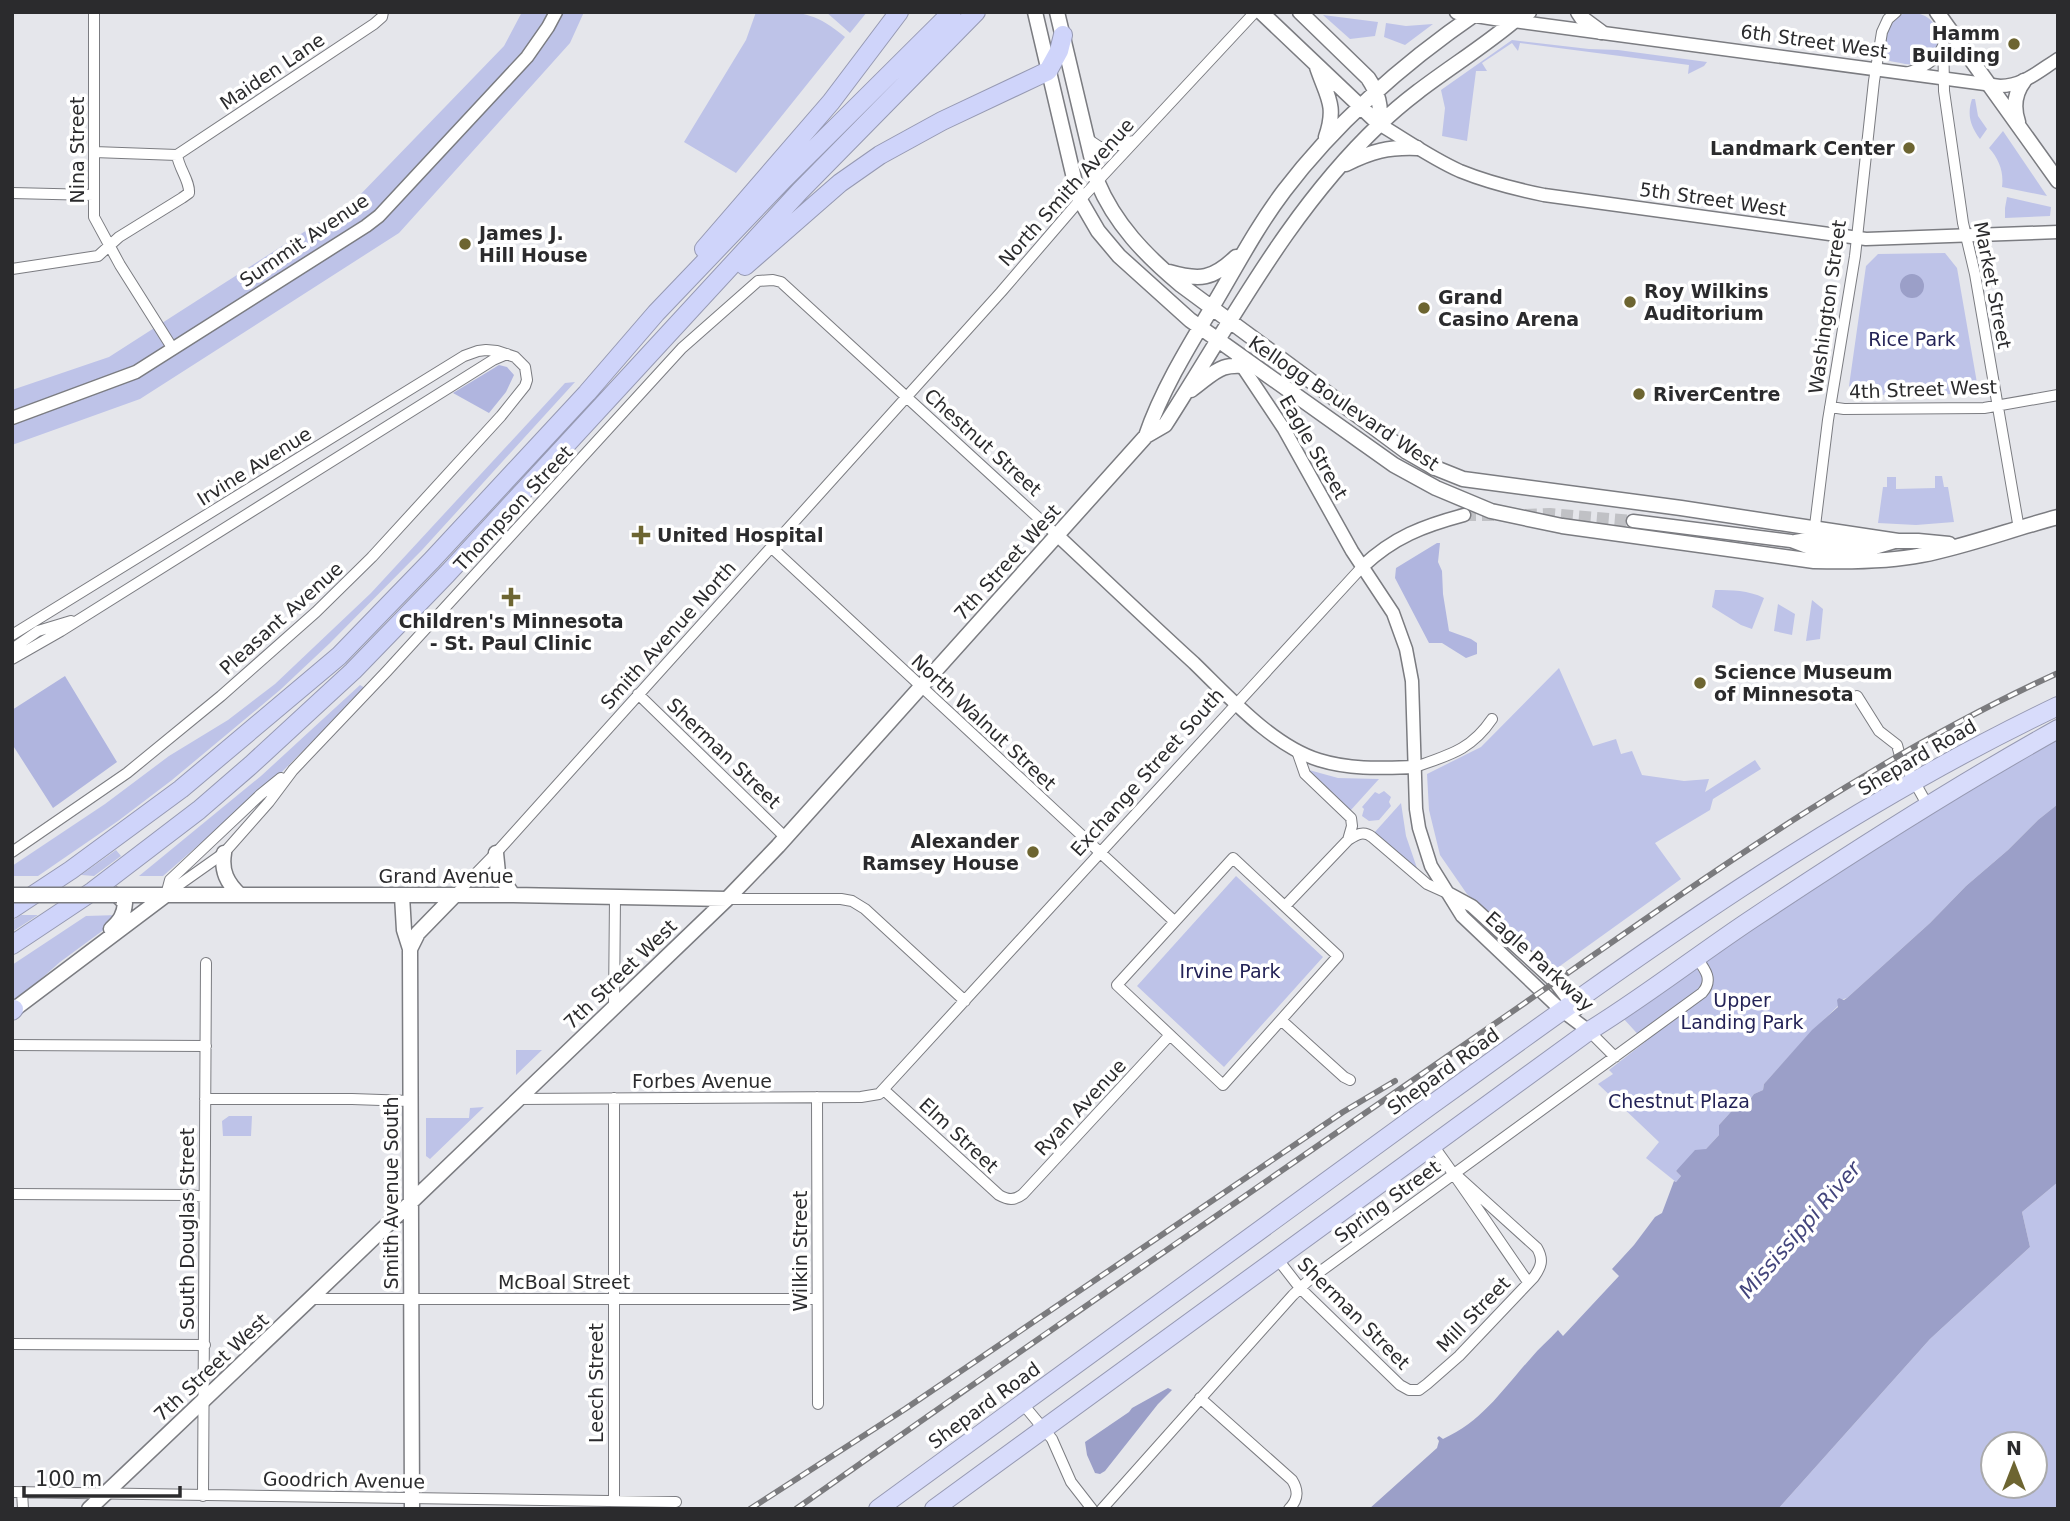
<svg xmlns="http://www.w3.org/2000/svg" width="2070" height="1521" font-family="'DejaVu Sans',sans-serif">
  <rect width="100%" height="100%" fill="#e5e6eb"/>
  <path fill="#bec3e8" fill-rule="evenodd" d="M522,12H584L570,43L399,233L140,399L12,445V390L109,357L357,198L504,46Z
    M756,12C797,12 812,9 845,37L736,173L684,142L746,40Z
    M826,12H867L850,33Z
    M1905,13C1951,8 1948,70 1905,64C1897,62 1890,62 1883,58C1886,39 1886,21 1905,13Z
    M1323,15L1378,22L1375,36L1350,39Z
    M1386,23L1406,26L1433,24L1405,45L1384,37Z
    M1512,40L1589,49L1618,50L1707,62L1704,66L1688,74L1689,65L1520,43L1518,51L1512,43L1482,63L1487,71H1476L1467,141L1442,136L1445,108L1441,90Z
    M1972,99H1975L1978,116L1987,129L1980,139C1970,126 1967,114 1972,99Z
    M2003,131L2047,196L2002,187C2004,172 1999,159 1989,148Z
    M2007,197L2051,207L2050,216L2005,218V208Z
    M1945,253L1957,268L1977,383L1963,394L1862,395L1849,386L1866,266L1878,254Z
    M1821,355L1826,361L1822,390L1815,389L1809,379L1818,368V361Z
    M575,382L422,550L330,643L280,690L172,780L118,821L38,876H12V866L105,804L169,756L228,720L275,684L371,593L565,383Z
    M1935,476H1942L1944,487H1948L1954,522L1916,525L1878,523L1883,487H1887V477H1896V489L1935,488Z
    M1715,590C1732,590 1748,590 1764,598L1752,629L1741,625L1712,607Z
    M1812,600L1823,609L1820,639L1806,641Z
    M1778,604L1795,614L1792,635L1774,631Z
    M1559,668L1593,746L1616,739L1621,754L1632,751L1642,775L1684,781L1709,779L1705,792L1755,760L1761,769L1713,799L1710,810L1655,843L1681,879L1553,971L1467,894L1440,855L1429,810L1427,774L1481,747Z
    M360,685L365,688L279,775L163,876H139L261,776Z
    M2058,736V804L2038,820L2008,850L1966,886L1930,923L1847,998L1840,1000L1838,1006L1813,1030L1764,1084L1763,1090L1754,1094L1743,1109L1738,1104L1719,1125V1135L1706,1149L1676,1171L1681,1176L1676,1182L1646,1158L1659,1142L1598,1084L1613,1074L1609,1070L1645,1042L1622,1017C1763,916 1910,826 2058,736Z
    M1309,770L1338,778L1379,779L1350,811L1308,771Z
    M1384,791L1391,797L1389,802L1391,806L1379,820L1369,821L1362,816L1364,809L1362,807L1375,792L1379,794Z
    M1401,803L1406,836L1418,871L1374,833Z
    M116,850L121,856L94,876L81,875Z
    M1236,876L1323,957L1224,1067L1137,986Z
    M21,915H38L12,932V921Z
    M118,915L113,923L60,962L24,994L12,1002V965L86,916Z
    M516,1050H542L516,1075Z
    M484,1107L430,1159L426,1156V1118H469L470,1108Z
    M229,1116H252L251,1136H223L222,1121Z
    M2058,1182V1509H1778L1930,1339L2030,1247L2022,1212ZM1993,1444H2035V1486H1993Z"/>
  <path fill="#b0b5df" d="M499,365L507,367L514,375L506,392L489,413L453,393Z
    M1437,543H1440L1438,562L1442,571L1443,594L1449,631L1471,639L1477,643V654L1466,658L1442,643H1429L1395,578L1396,568Z
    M65,676L117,762L53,808L12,744V710Z"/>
  <path fill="#9b9fc8" d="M1900 286a12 12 0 1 1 24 0a12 12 0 1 1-24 0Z
    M2058,804V1182L2022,1212L2030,1247L1930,1339L1778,1509H1369L1437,1448L1439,1441L1437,1438L1439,1436L1443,1439C1483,1421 1502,1390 1531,1358C1539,1348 1549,1340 1558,1330L1563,1336L1619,1276L1612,1269L1634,1245L1655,1217L1662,1213L1674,1181L1676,1182L1681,1176L1676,1171L1695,1150L1706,1149L1719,1135V1125L1738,1104L1743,1109L1754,1094L1763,1090L1764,1084L1812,1030L1838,1007L1837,1000L1839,998L1844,1000L1847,998L1930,923L1966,886L2008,850L2038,820Z
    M1168,1388L1172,1390L1158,1404L1105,1471L1100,1474L1095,1473L1087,1455L1085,1442L1129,1412L1132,1408Z"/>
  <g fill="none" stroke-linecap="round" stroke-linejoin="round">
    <path stroke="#c0c1c5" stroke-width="12" stroke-dasharray="12 6" stroke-linecap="butt" d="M1464,515H1496
      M1525,515L1550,514L1633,521"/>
    <g stroke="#7b7c81" stroke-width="12">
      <path id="minor" d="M94,12V217L120,265L173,349
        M1943,22L1944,91L1963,223L1975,274L2019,529
        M1906,73C1922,68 1936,62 1943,46
        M1086,138L1101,148L1134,141
        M94,152L177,155L374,24L382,17L383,12
        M12,193L94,195
        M12,269L98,256L119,237L182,198L189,193C190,181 179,169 177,155
        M1830,407L1844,409L1984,408L2058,395
        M1814,534L1828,420L1855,256L1874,81L1882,32L1888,19L1896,12
        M771,547L1174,921
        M12,635L464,356L478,351L486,350L497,351L515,357L525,367L527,380L525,386L501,416L372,557L316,612L221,696L127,773L12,852
        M12,649L38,631L71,621
        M12,659L61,631L493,360L507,354
        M638,694L786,838
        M1857,696L1879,731L1897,745L1900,756L1928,806
        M1297,751L1305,774L1351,818L1352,826L1348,840
        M1415,767C1449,755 1471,750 1492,719
        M1233,858L1338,956L1223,1085L1117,985Z
        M166,894L224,853L269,802L293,770L387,671L682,348L758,281L773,280L781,282L1057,535
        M166,895L170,880L260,795L281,778
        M455,895L496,853L1001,292L1080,200L1255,12
        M727,899H841L852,901L865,909L965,1001
        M1285,906L1348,840C1356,835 1363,830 1372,837L1427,884L1447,893
        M614,1006L615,897
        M1281,1020L1344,1077L1350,1080
        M1589,1031L1615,1057
        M12,1045L206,1046
        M884,1090L999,1195C1008,1200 1014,1201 1023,1194L1169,1036
        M817,1097L818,1404
        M614,1098V1500
        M205,1099H352L410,1101
        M518,1099L861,1097L879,1094L1363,566
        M1432,1144C1465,1189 1496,1236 1528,1282
        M12,1194L190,1195L204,1197
        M1276,1257L1300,1288L1400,1385L1409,1390H1419L1427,1384L1459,1356L1534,1277C1541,1267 1544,1260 1537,1248L1454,1173
        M310,1299H817
        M12,1344L205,1345
        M1200,1398L1292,1480C1299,1491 1298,1500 1289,1509
        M1022,1403L1052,1439L1071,1482L1092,1509
        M12,1492L676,1502
        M22,1492L23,1509
        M203,1496L206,963
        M1102,1509L1293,1295L1310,1279L1702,993C1714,980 1705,969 1696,957"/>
    </g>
    <g stroke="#7b7c81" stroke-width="15">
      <path id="tertiary" d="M1514,21L2000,86C2023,86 2039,71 2058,59
        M1379,124C1406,140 1431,158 1460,171C1487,182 1515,189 1544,195L1866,239L2058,232
        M1238,360L1284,429L1352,551L1393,613L1406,649L1412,681L1416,809L1419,828L1431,866L1462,916L1561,1010L1589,1031
        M12,418L136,372L366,226L379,216L527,57L548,27L556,12
        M1633,521L1791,541L1812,549L1872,556
        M1057,535C1103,578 1148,621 1194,663C1229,697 1273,746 1319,760C1351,770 1383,768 1415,767
        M1795,541L1813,538L1878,547L1898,541
        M1363,566C1394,537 1423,526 1464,515
        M1448,893L1472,906L1555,982L1576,1010"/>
    </g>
    <g stroke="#7b7c81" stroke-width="17">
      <path id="secondary" d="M1035,12L1077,191L1080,200L1098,231L1119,256L1190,320L1363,443L1394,465L1436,488L1491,511L1562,526L1814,561C1850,562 1887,562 1922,555C1968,546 2012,529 2058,517
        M1057,12L1097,181C1115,224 1145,255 1181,285L1407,452L1433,467L1463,479L1681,508L1898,541H1918L1949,544
        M1261,12L1379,124
        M1300,12L1368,78C1378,93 1382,106 1379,124
        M1457,12L1514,21
        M1578,12L1582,18L1601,32
        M1937,12L2058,181
        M1317,67C1327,97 1337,105 1326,137
        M2018,122C2013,107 2014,94 2024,81
        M1346,164C1372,151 1388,147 1417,148
        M1169,272C1200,281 1213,279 1236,257
        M1191,390C1217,371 1219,362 1253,367
        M1146,436C1161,392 1187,349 1211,309C1235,269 1256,228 1284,191C1338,120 1405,62 1478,12
        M224,853C221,871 227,883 240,895
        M496,853L498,873L513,895
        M117,895H513L727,899
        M402,896L404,930L410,949
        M111,929C120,921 124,915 125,903L117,895
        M12,1011L166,895
        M89,1509L310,1299L727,899L778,846L1146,436L1165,425C1232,321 1289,210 1380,124C1421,84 1471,57 1514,21L1529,12
        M412,1509L410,949L418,933L455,895"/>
    </g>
    <g stroke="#9699b2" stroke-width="20">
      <path id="trunk" d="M878,1509C1059,1376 1241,1244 1423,1111C1626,964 1831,814 2058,706
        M934,1509L1589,1031C1646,996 1699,954 1755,917C1854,851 1954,787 2058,729"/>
    </g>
    <g stroke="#9699b2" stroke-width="20">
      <path id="motorway" d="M704,249L831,102L899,12
        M745,266L840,183L880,155L942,121L1048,71L1059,51L1063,35
        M12,909L71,870L181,789L339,656L432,560L587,393L656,313L785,178L952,12
        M12,945L93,891L199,810L251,765L353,671L447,574L800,191L976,12
        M12,1011L14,1009"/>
    </g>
    <use href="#minor" stroke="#fff" stroke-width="10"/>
    <use href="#tertiary" stroke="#fff" stroke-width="12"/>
    <use href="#secondary" stroke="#fff" stroke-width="14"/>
    <use href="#trunk" stroke="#d8dcfb" stroke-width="18"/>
    <use href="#motorway" stroke="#cfd4fa" stroke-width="18"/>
    <g stroke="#7b7b7e" stroke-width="6">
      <path id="rail" d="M750,1509L905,1409L1343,1112L1395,1081
        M796,1509C1026,1346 1258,1187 1490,1027C1673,901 1854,766 2058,673"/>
    </g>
    <use href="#rail" stroke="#fff" stroke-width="3.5" stroke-dasharray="10" stroke-linecap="butt"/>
    <g stroke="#7b7c81" stroke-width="17" stroke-linecap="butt">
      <path id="secondary-bridge" d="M12,895H117"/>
    </g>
    <use href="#secondary-bridge" stroke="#fff" stroke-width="14"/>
  </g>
  <g fill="#6d6531" stroke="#fff" stroke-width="2.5">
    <circle cx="2014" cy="44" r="7"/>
    <circle cx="1909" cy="148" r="7"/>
    <circle cx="465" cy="244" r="7"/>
    <circle cx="1630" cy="302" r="7"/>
    <circle cx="1424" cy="308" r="7"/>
    <circle cx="1639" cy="394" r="7"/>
    <path d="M637.5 524.5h7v7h7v7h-7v7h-7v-7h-7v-7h7z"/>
    <path d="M507.5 586.5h7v7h7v7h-7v7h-7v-7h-7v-7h7z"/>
    <circle cx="1700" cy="683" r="7"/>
    <circle cx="1033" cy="852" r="7"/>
  </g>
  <g text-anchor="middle" stroke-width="7" stroke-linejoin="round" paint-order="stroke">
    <g font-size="19" font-weight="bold" fill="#2b2b2d" stroke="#fff" text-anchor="start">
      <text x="2000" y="40" text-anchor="end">Hamm<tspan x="2000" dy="22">Building</tspan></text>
      <text x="1895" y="155" text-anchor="end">Landmark Center</text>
      <text x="479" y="240">James J.<tspan x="479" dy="22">Hill House</tspan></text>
      <text x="1644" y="298">Roy Wilkins<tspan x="1644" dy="22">Auditorium</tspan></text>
      <text x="1438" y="304">Grand<tspan x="1438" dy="22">Casino Arena</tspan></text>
      <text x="1653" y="401">RiverCentre</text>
      <text x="657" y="542">United Hospital</text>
      <text x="511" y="628" text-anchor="middle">Children's Minnesota<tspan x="511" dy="22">- St. Paul Clinic</tspan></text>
      <text x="1714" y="679">Science Museum<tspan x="1714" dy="22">of Minnesota</tspan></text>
      <text x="1019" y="848" text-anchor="end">Alexander<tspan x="1019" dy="22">Ramsey House</tspan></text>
    </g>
    <g font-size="19" fill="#2b2b2d" stroke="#fff">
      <text transform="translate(1814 41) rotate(8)" y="7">6th Street West</text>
      <text transform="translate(272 71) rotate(-34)" y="7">Maiden Lane</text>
      <text transform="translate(77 150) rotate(-90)" y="7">Nina Street</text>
      <text transform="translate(1066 192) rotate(-48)" y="7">North Smith Avenue</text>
      <text transform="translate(1713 199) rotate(8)" y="7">5th Street West</text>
      <text transform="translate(304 240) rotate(-34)" y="7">Summit Avenue</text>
      <text transform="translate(1993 285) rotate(79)" y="7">Market Street</text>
      <text transform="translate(1827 307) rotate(-82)" y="7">Washington Street</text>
      <text transform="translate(1923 389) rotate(-2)" y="7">4th Street West</text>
      <text transform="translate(1344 403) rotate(34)" y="7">Kellogg Boulevard West</text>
      <text transform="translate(983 442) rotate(42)" y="7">Chestnut Street</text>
      <text transform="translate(1314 447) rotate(60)" y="7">Eagle Street</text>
      <text transform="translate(254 466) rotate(-32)" y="7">Irvine Avenue</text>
      <text transform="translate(513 508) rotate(-47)" y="7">Thompson Street</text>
      <text transform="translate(1007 562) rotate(-48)" y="7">7th Street West</text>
      <text transform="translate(281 618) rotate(-42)" y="7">Pleasant Avenue</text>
      <text transform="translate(668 635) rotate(-48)" y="7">Smith Avenue North</text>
      <text transform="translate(984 722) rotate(43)" y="7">North Walnut Street</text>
      <text transform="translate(724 753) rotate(44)" y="7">Sherman Street</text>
      <text transform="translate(1917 757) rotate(-30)" y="7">Shepard Road</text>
      <text transform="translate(1147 772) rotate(-48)" y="7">Exchange Street South</text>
      <text x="446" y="883">Grand Avenue</text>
      <text transform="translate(1540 961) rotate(42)" y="7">Eagle Parkway</text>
      <text transform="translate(620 974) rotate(-44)" y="7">7th Street West</text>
      <text transform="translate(1443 1071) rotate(-36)" y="7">Shepard Road</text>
      <text x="702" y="1088">Forbes Avenue</text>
      <text transform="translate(1080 1107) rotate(-47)" y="7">Ryan Avenue</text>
      <text transform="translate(959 1135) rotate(43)" y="7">Elm Street</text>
      <text transform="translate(391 1193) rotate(-90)" y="7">Smith Avenue South</text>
      <text transform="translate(1387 1201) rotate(-36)" y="7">Spring Street</text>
      <text transform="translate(187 1229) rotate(-90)" y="7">South Douglas Street</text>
      <text transform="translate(800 1251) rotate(-90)" y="7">Wilkin Street</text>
      <text x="564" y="1289">McBoal Street</text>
      <text transform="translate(1354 1313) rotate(45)" y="7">Sherman Street</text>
      <text transform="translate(1473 1314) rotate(-46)" y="7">Mill Street</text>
      <text transform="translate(211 1367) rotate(-43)" y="7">7th Street West</text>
      <text transform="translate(596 1383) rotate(-90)" y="7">Leech Street</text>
      <text transform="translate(984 1405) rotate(-36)" y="7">Shepard Road</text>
      <text transform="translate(344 1480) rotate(1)" y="7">Goodrich Avenue</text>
    </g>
    <g font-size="19" fill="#242357" stroke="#fff">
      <text x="1912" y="346">Rice Park</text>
      <text x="1230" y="978">Irvine Park</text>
      <text x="1742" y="1007">Upper<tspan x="1742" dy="22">Landing Park</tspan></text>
      <text x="1679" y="1108">Chestnut Plaza</text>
    </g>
    <g font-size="21" font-style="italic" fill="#43457c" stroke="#fff">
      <text transform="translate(1800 1230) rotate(-49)" y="7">Mississippi River</text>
    </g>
  </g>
  <rect width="2070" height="1521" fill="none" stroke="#2b2b2d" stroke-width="28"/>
  <g transform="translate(2014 1465)"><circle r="33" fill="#ffffff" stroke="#aaaaab" stroke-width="2"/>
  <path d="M0-5L12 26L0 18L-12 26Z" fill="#6d6531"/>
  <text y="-10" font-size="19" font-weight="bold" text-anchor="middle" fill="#2b2b2d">N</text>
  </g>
  <path d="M24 1486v10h156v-10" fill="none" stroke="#2b2b2d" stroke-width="3.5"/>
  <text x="35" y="1486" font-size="21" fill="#2b2b2d" stroke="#ffffff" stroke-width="5" paint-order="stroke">100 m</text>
</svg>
